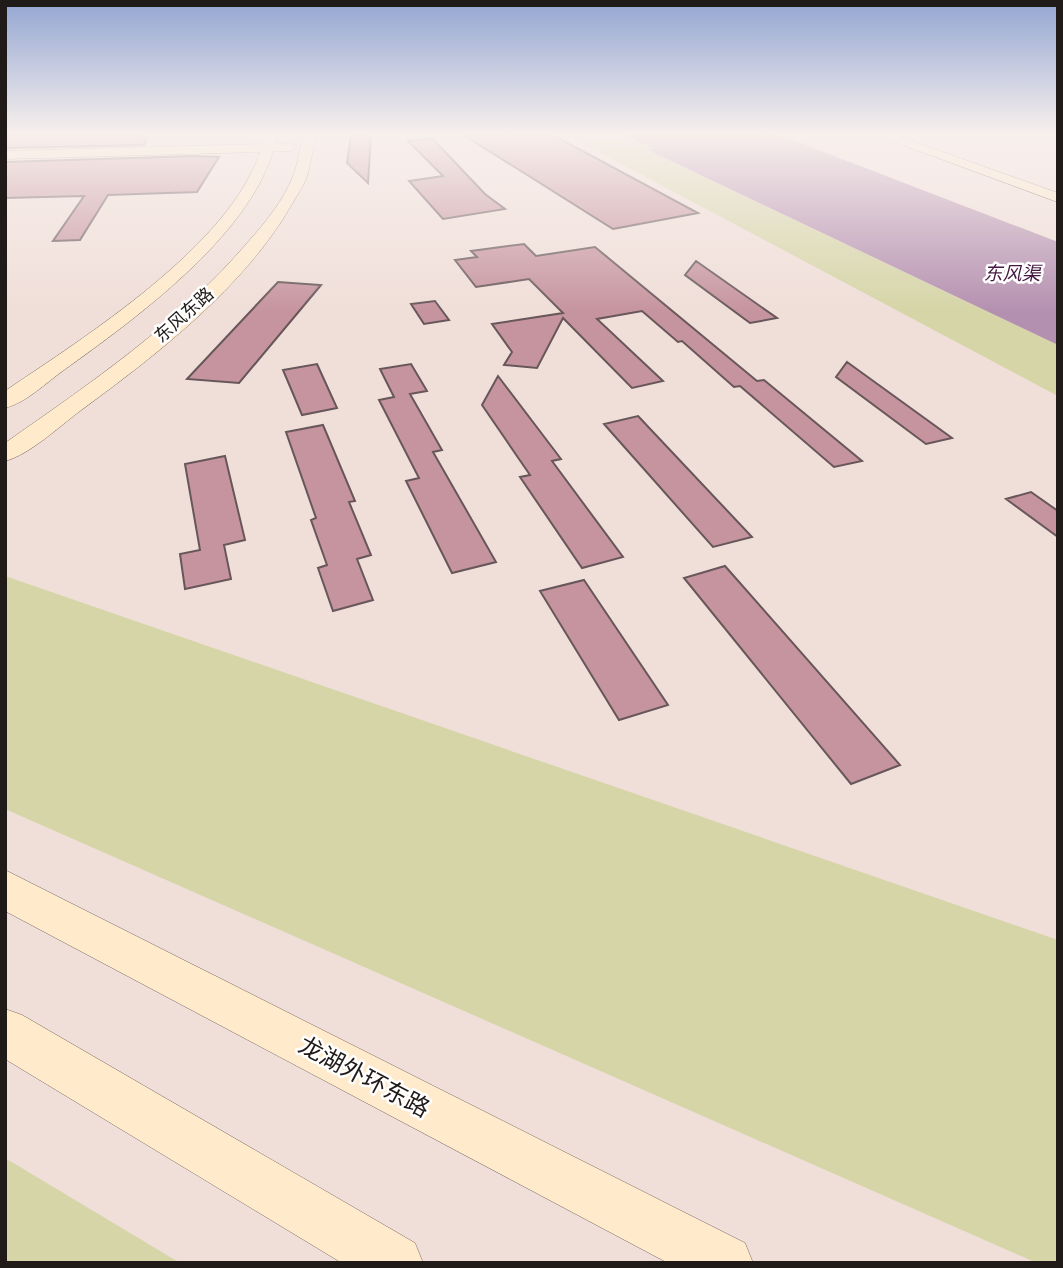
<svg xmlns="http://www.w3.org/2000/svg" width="1063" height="1268" font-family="'Roboto Condensed','Noto Sans SC',sans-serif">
  <rect width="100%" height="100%" fill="#f0ded8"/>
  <path fill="#d5d5a7" d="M565,134C602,134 621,133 656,148L649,151L1058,345V396Z
    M5,576L1058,940V1263H1037L5,809Z
    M5,1158L180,1263H5Z"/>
  <path fill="#b490b0" d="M620,134H777L1058,242V345L648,150L654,148Z"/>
  <path fill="#c6949e" stroke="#67575a" stroke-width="2" d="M5,134H149L144,145L5,148Z
    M351,134H371L368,183L347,163Z
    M462,134H551L698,213L613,229Z
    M432,138L485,194L505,209L443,219L409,181L443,176L408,141Z
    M195,156L219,157L197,192L108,195L80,240L53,241L84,196L5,198V162Z
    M524,244L536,256L595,247L757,381L764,380L862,461L834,467L740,386L734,387L682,341L678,342L642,311L597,319L663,381L632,388L563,318L537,368L504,365L512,352L492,324L563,313L529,279L476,287L455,260L477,257L471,251Z
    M696,261L777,318L750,323L685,275Z
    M278,282L321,285L239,383L187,379Z
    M435,301L449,320L424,324L411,304Z
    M847,362L952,438L926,444L836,377Z
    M317,364L337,408L302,415L283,370Z
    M411,364L427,391L410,394L442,450L433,452L496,562L452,573L406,481L419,478L379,400L394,397L380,369Z
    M498,376L561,459L552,461L623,557L582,568L520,477L530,475L482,405Z
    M638,416L752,537L713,547L604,424Z
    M323,425L355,501L349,502L371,555L357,559L373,600L333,611L318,568L327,565L311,520L316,518L286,432Z
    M225,456L245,540L224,545L231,579L185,589L180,554L200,550L185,464Z
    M1031,492L1058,511V537L1006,499Z
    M725,566L900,765L851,784L684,578Z
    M584,580L668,705L619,720L540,591Z"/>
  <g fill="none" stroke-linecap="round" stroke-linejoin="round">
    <g stroke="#796964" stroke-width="1">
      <path id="secondary" d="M266,134H278L275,144L291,143L297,147L291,151H273C248,237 135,319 64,370C47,382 26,403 5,408V391C85,337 229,246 260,152L5,159V151L263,144Z
        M304,134H316C313,148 311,163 307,176C304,186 297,195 292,204C245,287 155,356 80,411C60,426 29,455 5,461V443C91,383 180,322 248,242C265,223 284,200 293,176C298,163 300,148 304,134Z
        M873,134H892L1058,193V202Z
        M5,870L745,1243L753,1263H668L5,911Z
        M5,1009L22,1015L415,1243L423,1263H342L5,1059Z"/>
    </g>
    <use href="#secondary" fill="#ffeacb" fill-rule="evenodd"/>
  </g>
  <linearGradient id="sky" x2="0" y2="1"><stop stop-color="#93a6d2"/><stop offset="0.43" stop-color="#f8f0ed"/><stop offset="1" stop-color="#f8f0ed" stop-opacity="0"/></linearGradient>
  <rect width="1063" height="312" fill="url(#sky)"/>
  <g text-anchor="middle" stroke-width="5" stroke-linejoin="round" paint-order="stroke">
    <g font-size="18" fill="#201a18" stroke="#fff">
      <text transform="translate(184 315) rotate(-42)" y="6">东风东路</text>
    </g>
    <g font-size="19" font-style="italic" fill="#451742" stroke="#fff">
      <text x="1012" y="280">东风渠</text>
    </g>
    <g font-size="24" fill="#201a18" stroke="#fff">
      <text transform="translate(364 1077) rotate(28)" y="8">龙湖外环东路</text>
    </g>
  </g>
  <rect width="1063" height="1268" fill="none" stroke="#201a18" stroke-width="14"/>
</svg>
